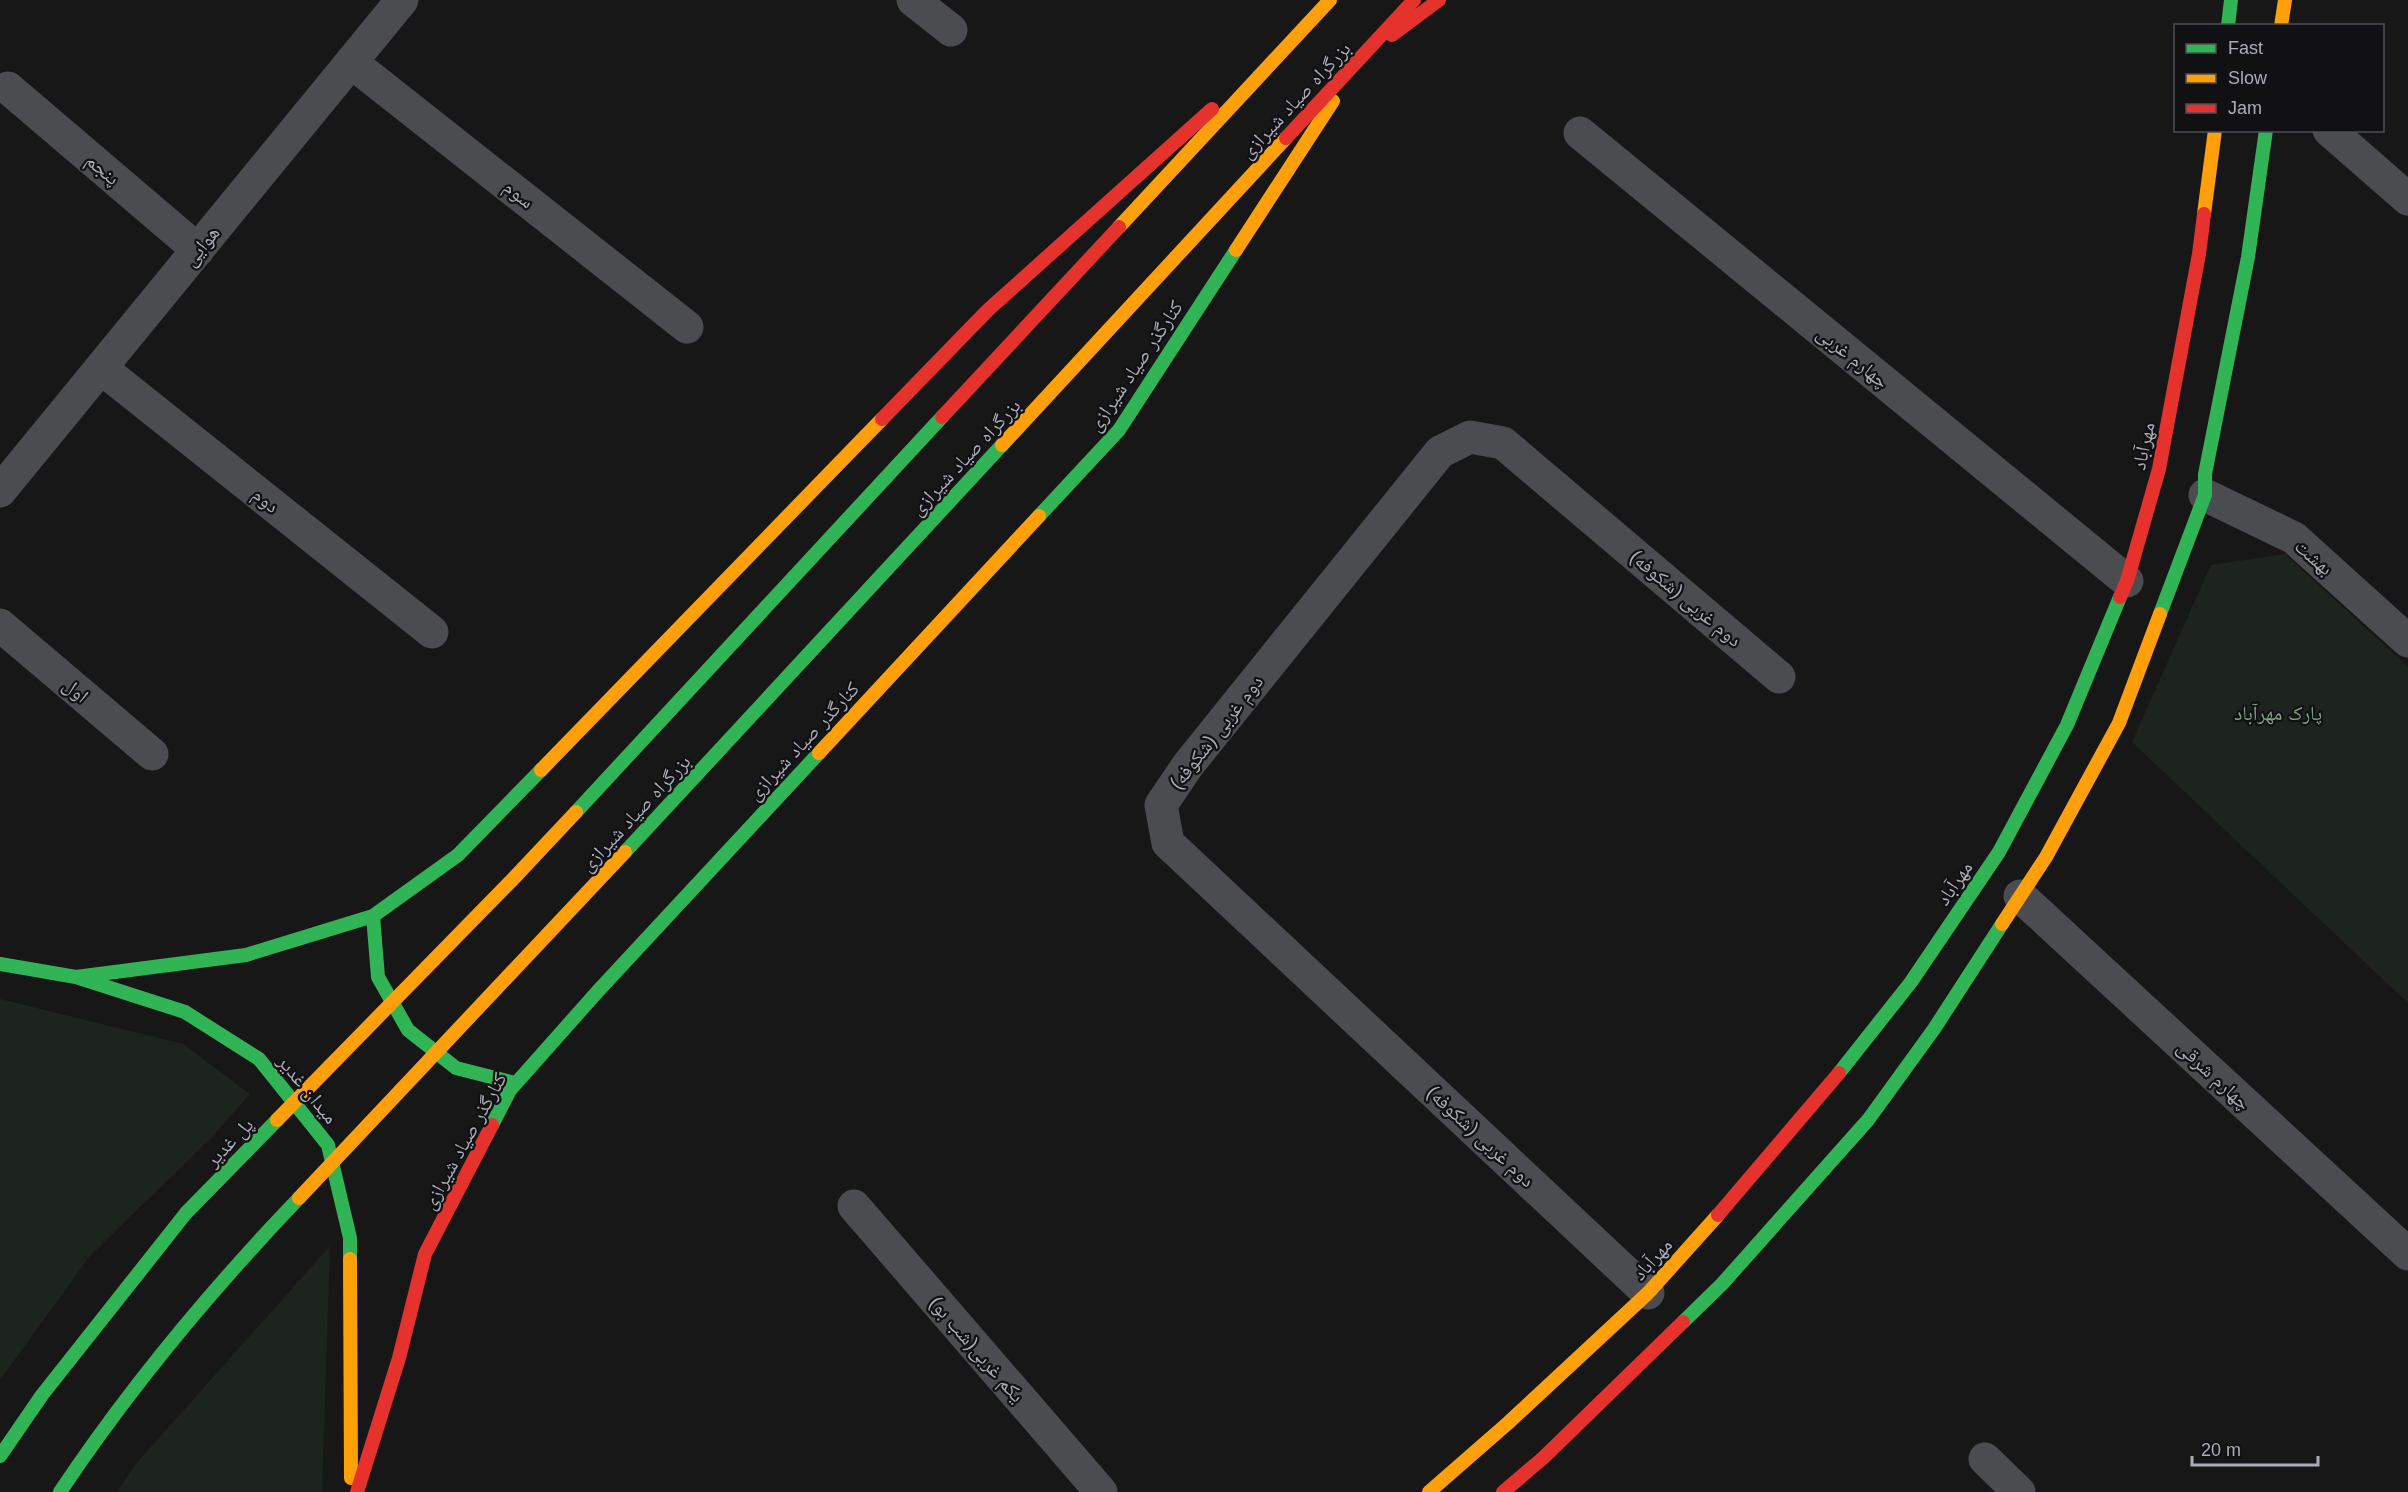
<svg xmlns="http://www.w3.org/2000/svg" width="2408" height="1492" font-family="Arial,'Noto Naskh Arabic',sans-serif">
  <rect width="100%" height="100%" fill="#171717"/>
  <path fill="#1d241e" d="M2285,554L2408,667V1003L2132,742L2211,565Z
    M0,999L183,1044L250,1094L212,1137L89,1257L0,1380Z
    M330,1246L322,1492H117L134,1466Z"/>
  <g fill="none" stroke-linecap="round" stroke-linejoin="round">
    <path stroke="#4b4c50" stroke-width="33" d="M913,0L951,30
      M351,62L687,327
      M8,88L198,250
      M2329,130L2408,199
      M1580,133L2127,581
      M101,368L432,632
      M0,491L402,0
      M2205,495L2294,538L2408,641
      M0,625L152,754
      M2020,896L2408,1254
      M854,1206L1101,1492
      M1648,1293L1168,843L1161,805L1188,765L1440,452L1470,437L1503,443L1779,677
      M1985,1459L2019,1492"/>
    <path stroke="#30b455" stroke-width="14" d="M2228,26L2231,0
      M1039,516L1119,430L1236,250
      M2160,614L2205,495V474L2248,257L2266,130
      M576,812L942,417
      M625,852L1002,445
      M373,916L378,977L408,1030L456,1068L515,1083
      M0,964L76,977L185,1012L259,1059L328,1145L350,1238V1259
      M76,977L246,955L373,916L458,855L541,770
      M1839,1073L1911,982L1999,852L2067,725L2120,597
      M492,1125L510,1090L598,991L819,753
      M1683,1322L1722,1284L1868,1120L1934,1029L2002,924
      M0,1456L42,1395L186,1213L277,1120
      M60,1492C130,1387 212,1289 299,1198"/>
    <path stroke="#ff9f0a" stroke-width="14" d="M2281,26L2285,0
      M2204,214L2215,130
      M1119,227L1330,0
      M1236,250L1333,101
      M1002,445L1286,138
      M819,753L1039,516
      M541,770L882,419
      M2002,924L2046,857L2119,723L2160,614
      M277,1120L513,879L576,812
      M299,1198L625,852
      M350,1259L351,1478
      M1429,1492L1508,1423L1648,1293L1718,1215"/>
    <path stroke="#e5322d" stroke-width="14" d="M1392,35L1439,0
      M1286,138L1414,0
      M942,417L1119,227
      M882,419L988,310L1212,109
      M2120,597L2127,581L2159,469L2199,254L2204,214
      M1718,1215L1839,1073
      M357,1492L399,1358L425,1254L492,1125
      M1503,1492L1543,1458L1683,1322"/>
  </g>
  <g text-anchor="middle" stroke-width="4.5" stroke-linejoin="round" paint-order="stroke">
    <g font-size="20" fill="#a8adb8" stroke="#111113">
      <text transform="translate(1295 100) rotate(-47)" y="7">بزرگراه صیاد شیرازی</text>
      <text transform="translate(103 169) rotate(40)" y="7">پنجم</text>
      <text transform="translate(519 194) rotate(38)" y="7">سوم</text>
      <text transform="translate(201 246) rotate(-51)" y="7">هوایی</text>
      <text transform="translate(1853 357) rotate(39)" y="7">چهارم غربی</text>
      <text transform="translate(1135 366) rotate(-56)" y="7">کنارگذر صیاد شیرازی</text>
      <text transform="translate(2143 446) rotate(-78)" y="7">مهرآباد</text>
      <text transform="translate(965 457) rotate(-47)" y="7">بزرگراه صیاد شیرازی</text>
      <text transform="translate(266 500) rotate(39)" y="7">دوم</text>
      <text transform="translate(2314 557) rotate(41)" y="7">بهشت</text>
      <text transform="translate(1686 598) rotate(40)" y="7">دوم غربی (شکوفه)</text>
      <text transform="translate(76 690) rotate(40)" y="7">اول</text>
      <text transform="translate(1216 732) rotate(-52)" y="7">دوم غربی (شکوفه)</text>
      <text transform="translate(803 741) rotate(-47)" y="7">کنارگذر صیاد شیرازی</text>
      <text transform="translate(635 813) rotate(-47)" y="7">بزرگراه صیاد شیرازی</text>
      <text transform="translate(1954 883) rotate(-56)" y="7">مهرآباد</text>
      <text transform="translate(2214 1075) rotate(43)" y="7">چهارم شرقی</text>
      <text transform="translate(308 1089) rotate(51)" y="7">میدان غدیر</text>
      <text transform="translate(1481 1136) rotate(43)" y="7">دوم غربی (شکوفه)</text>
      <text transform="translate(464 1141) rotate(-61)" y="7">کنارگذر صیاد شیرازی</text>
      <text transform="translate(229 1142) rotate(-46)" y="7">پل غدیر</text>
      <text transform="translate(1652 1259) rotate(-48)" y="7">مهرآباد</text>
      <text transform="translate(977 1349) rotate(49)" y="7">یکم غربی(شب بو)</text>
    </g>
    <g font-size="20" fill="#7fa381" stroke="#111113">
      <text x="2278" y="720">پارک مهرآباد</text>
    </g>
  </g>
  <rect x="2174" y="24" width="210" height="108" fill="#111113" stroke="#4d4f55" stroke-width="1.5"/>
  <rect x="2186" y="44" width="30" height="9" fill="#30b455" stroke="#4d4f55" stroke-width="1.5"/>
  <text x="2228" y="54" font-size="18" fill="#a8adb8">Fast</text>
  <rect x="2186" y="74" width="30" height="9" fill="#ff9f0a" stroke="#4d4f55" stroke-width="1.5"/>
  <text x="2228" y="84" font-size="18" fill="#a8adb8">Slow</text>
  <rect x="2186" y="104" width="30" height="9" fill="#e5322d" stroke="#4d4f55" stroke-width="1.5"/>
  <text x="2228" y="114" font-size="18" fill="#a8adb8">Jam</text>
  <path d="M2192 1456v9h126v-9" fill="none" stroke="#a8adb8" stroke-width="3"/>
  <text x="2201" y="1456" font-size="18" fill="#a8adb8" stroke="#111113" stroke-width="4.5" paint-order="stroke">20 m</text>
</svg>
